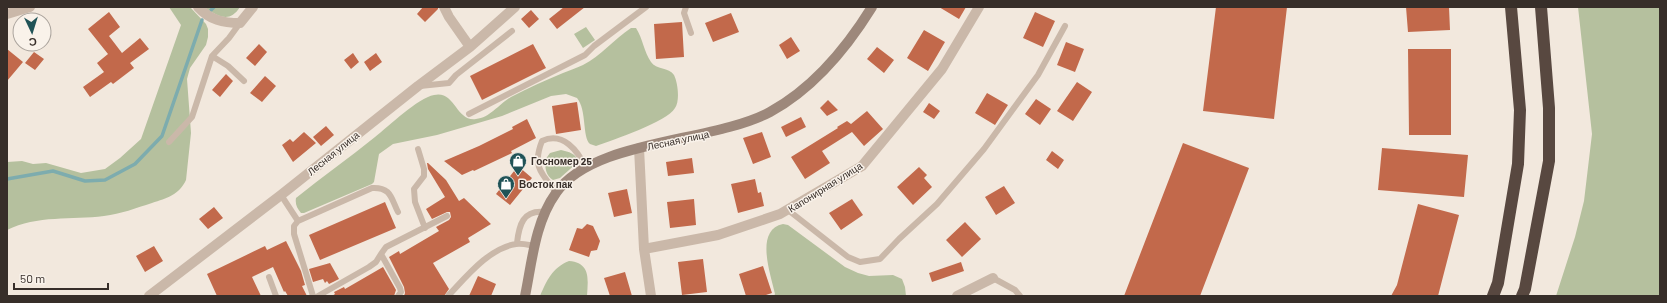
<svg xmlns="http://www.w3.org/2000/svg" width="1667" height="303" font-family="Barlow,sans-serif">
  <rect width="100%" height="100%" fill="#f2e8dd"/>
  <path fill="#b5c09e" d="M169,7H190L206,24L208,29V37L206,45L190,68L187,79L191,133L186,180C179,195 167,198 152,203C136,208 121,214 104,216C72,220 37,215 7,230V162L22,161L33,164L46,163L81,173L105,169L120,158L141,139L181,25Z
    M204,7H240C229,24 218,16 204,7Z
    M1578,7H1660V296H1556L1575,237L1584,201L1592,134Z
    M586,27L595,40L583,48L574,34Z
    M631,28H636C643,39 644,52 651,62C656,70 669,67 674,75C678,83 680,101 675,108C667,122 613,140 596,146C594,145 592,145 590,144C582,137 587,110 577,98L566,94L551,96L502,116L437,135L393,144L379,154L374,182L372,184L304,213H301C297,208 295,204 296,198C322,177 349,158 375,137C389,126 418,98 434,95C455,90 456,122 476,119C490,118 499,104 511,97C528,88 546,80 563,73C570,70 577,68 583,65C601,56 614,39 631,28Z
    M561,150C569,152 576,153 578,162L560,178L553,180C546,176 545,168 545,160L550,153Z
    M783,224L788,225L845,267L858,273L869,276L893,275L902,279L905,287L906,296H774L775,294C771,275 754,230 783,224Z
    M569,261C591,263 588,279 587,296H540C547,280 552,268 569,261Z"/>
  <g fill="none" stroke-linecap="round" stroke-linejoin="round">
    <path stroke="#7dacae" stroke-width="3.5" d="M211,10L214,7
      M7,179L53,171L85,181L105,180L135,164L162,136L202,20"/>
  </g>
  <path fill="#c2694b" d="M423,7H438V9L425,22L417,14Z
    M564,7H585L557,29L549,19Z
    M939,7H966L959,19Z
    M1216,7H1287L1274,119L1203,111Z
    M1406,7H1449L1450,30L1408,32Z
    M531,10L539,19L529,28L521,19Z
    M109,12L120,27L109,36L122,53L140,38L149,49L130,63L134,68L113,84L111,82L90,97L83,87L104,72L97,63L108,54L88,29Z
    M1035,12L1055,21L1043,47L1023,38Z
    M731,13L739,32L713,42L705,23Z
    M682,22L684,57L656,59L654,24Z
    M924,30L945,42L928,71L907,58Z
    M791,37L800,51L787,59L779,45Z
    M1066,42L1084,49L1075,72L1057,65Z
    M259,44L267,52L255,66L246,58Z
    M533,44L546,68L482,100L470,76Z
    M877,47L894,60L884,73L867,59Z
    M7,49L23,62L7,81Z
    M1408,49H1451V135H1409Z
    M34,52L44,59L35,70L25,63Z
    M353,53L359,62L351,69L344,60Z
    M376,53L382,62L370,71L364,62Z
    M226,74L233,81L220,97L212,90Z
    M265,76L276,86L262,102L250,93Z
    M1077,82L1092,92L1073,121L1057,111Z
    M987,93L1008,105L995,125L975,113Z
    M1036,99L1051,109L1040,125L1025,114Z
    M828,100L838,110L827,116L820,108Z
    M577,102L581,130L556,134L552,106Z
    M929,103L940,111L934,119L923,112Z
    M867,111L883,129L864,146L852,132L822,151L830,163L805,179L791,157L838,128L837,127L847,121L851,124Z
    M801,117L806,127L786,137L781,127Z
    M527,119L536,138L511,151L512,153L474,171L473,170L462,175L444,161L479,146L513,129L512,127Z
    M326,126L334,135L321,146L313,137Z
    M304,132L316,143L293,162L282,145L290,139L293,142Z
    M762,132L771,157L753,164L743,138Z
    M1183,143L1249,168L1200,296H1124Z
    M1382,148L1468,155L1464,197L1378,190Z
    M1052,151L1064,160L1058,169L1046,160Z
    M692,158L694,173L668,176L666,162Z
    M427,163H428L446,180L459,201L464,198L491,224L468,238L470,242L433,263L449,289L444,296H404L405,293L404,287L389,257L399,251L400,254L439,231L436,227L449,220L451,217L450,212H447L432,219L426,209L445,197L428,169Z
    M518,166L532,178L510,205L496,194Z
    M919,167L927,175L924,178L932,187L913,205L897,187Z
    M755,179L758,193L761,192L764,206L738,213L731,184Z
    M1004,186L1015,203L996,215L985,197Z
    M627,189L632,213L614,217L608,193Z
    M694,199L696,225L670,228L667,202Z
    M852,199L863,215L841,230L829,213Z
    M385,202L396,228L320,260L309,235Z
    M1418,204L1459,215L1438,296H1391L1397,285Z
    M214,207L223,218L208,229L199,219Z
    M965,222L981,239L962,257L946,240Z
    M587,224L593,226L600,241L597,250L591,251L589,257L569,250L577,228L582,229Z
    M286,241L301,271L305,285L302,286L307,296H288L285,291L284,292L273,267L252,277L261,296H217L207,274L265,246L267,250Z
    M154,246L163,261L145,272L136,256Z
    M703,259L707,292L682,295L678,262Z
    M961,262L964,271L932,282L929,273Z
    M330,263L339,279L329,284L327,281L325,283L323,279L313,282L309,269Z
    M763,266L772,293L763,296H746L739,274Z
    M383,267L396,290L394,296H332L335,294L334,292L344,287L345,289Z
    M625,272L632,296H610L604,278Z
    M478,276L496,284L491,296H469Z"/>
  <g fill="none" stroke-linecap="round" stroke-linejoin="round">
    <path stroke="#cab8a9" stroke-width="6" d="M686,7L684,13L691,33
      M212,56L228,66L244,81
      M420,86L449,83L456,75L512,31
      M469,114L585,55L594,46L646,7
      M169,142L192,117L212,56L229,38L240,23
      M418,149L424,169V176L414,189L415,202L425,228
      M556,192C541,173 532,166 542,141C563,131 578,151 586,168
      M281,195L298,221
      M788,210L848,257L860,262L880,259L899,239L937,204L984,149L1038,75L1065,26
      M517,243C519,225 523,210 544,212
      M381,254L386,247L447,216
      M269,277L276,296
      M993,278L1015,290L1020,296
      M313,296L294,234V226L298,221L372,188C391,187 391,198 398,212
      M318,296L369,267L376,262L381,254L400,288L401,292L398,296
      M448,296C466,277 489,248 516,244C522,243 529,245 535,246"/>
    <path stroke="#cab8a9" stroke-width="10" d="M198,7C210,20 223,23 240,23L253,7
      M444,7L449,17L470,47
      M7,14L30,7
      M639,148L644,249L651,296
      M644,249L718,235L780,214L862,166L942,69L979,7
      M149,296L281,195L418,86L470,47L515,7
      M957,296L993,278"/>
    <path stroke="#9d887b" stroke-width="10" d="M525,296C532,262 535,222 556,193C593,139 712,143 770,112C814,88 846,49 872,7"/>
    <path stroke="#584840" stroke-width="12" d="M1493,296L1498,283L1518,164L1520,110L1511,7
      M1522,296L1525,289L1549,161V108L1541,7"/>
  </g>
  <defs>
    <g id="shop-pin" transform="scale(0.9)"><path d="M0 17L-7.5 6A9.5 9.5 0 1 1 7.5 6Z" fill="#205357" stroke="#f9f2ea"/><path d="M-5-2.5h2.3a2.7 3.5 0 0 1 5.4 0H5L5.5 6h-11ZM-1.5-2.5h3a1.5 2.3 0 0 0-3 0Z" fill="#fff"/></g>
  </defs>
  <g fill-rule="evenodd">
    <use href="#shop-pin" x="518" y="161"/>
    <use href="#shop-pin" x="506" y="184"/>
  </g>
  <g text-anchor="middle" stroke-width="3" stroke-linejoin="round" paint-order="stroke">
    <g font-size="10" fill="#372e29" stroke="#f9f2ea">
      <text transform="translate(678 140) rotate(-12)" y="4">Лесная улица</text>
      <text transform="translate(333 153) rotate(-39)" y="4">Лесная улица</text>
      <text transform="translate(825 187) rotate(-32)" y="4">Капонирная улица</text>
    </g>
    <g font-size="10" font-weight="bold" fill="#372e29" stroke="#f9f2ea" text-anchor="start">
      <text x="531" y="165">Госномер 25</text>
      <text x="519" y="188">Восток пак</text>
    </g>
  </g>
  <rect width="1667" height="303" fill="none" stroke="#372e29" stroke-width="16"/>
  <g transform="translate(32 32) rotate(176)"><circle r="19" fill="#f9f2ea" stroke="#aba49d"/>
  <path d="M0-3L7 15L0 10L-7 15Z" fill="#205357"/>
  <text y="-6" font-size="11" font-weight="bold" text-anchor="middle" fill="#372e29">С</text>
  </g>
  <path d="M14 283v6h94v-6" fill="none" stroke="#372e29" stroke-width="2"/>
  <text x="20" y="283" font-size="12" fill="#372e29" stroke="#f9f2ea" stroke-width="3" paint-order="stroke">50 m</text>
</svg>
